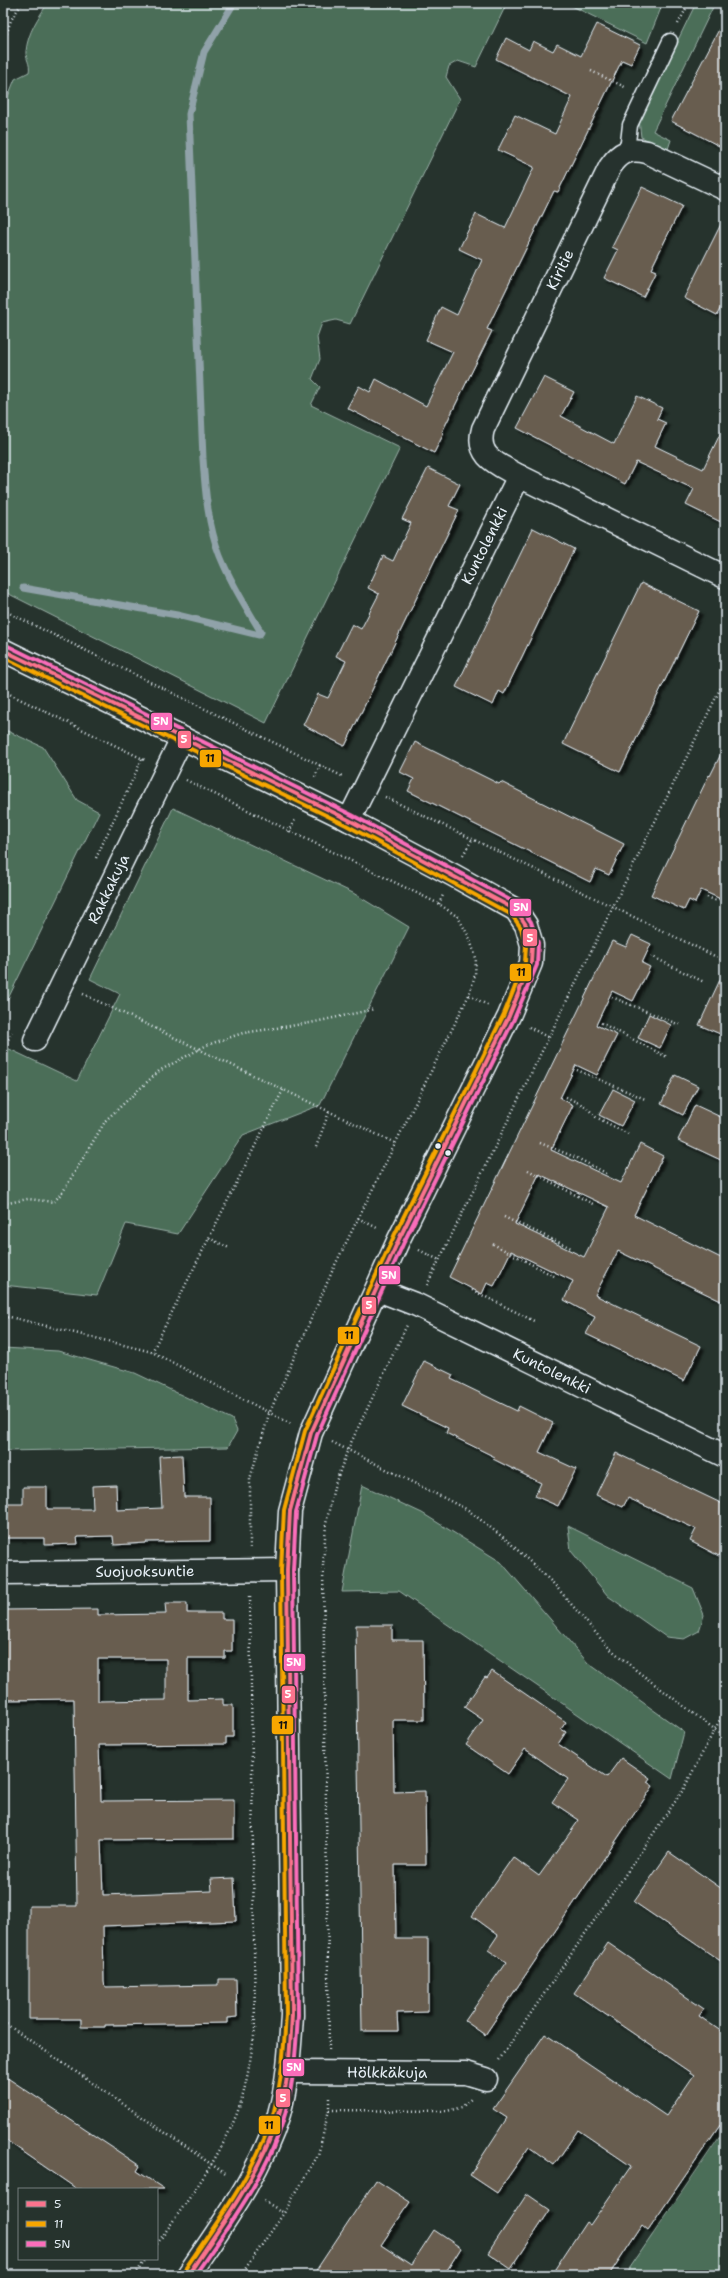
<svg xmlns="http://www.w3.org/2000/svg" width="728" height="2278" font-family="'Shantell Sans',sans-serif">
  <defs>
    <filter id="shadow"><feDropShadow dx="3.5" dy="3.5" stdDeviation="1" flood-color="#0009"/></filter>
  </defs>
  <rect width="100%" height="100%" fill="#26332d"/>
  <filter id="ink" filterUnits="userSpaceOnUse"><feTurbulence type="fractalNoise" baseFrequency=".025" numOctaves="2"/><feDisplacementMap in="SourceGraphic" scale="8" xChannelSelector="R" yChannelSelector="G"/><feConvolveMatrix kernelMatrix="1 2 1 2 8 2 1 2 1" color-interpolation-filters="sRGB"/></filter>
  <g filter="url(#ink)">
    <path fill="#4c6e59" stroke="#9ab0a8" d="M48,3H507L476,67L458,61L449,66L446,77L460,99L350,324L336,320L322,323L317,337L320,359L312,379L320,387L311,405L400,448L266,723L3,591V109L15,79L29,72C31,64 25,58 26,51C28,32 38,18 48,3Z
      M566,3H663L647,43Z
      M696,3H715L653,131L671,140L668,149L641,137L639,120Z
      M3,729L43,747L77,800L99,812L3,1009Z
      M173,808L353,893L409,927L320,1105L243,1135L178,1234L126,1224L97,1295L3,1285V1046L77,1081L120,994L90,979Z
      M3,1348L58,1351L135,1373L232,1419L237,1431L228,1447L3,1451Z
      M362,1485L422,1513L501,1562L588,1663L684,1732L672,1779L399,1591L342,1592Z
      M568,1526L693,1588L704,1615L699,1631L684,1639L666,1637L608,1596L571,1551Z
      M725,2129V2275H625Z"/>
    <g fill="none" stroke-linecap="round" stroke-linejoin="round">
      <path stroke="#90a2a9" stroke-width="7" d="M23,588L177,615L259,635L261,632C246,607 231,583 220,556C208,526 205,490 203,459L189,114L204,52L234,3"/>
    </g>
    <path fill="#675d50" stroke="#e8f1f8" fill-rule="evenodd" filter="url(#shadow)" d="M725,18V149L671,121Z
      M597,24L640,45L631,64L622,60L558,192L554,191L487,329L492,331L442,432L444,433L434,453L347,408L359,386L370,392L376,379L426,406L453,352L426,340L441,307L457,315L482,260L459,249L476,214L505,228L534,167L498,150L515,115L555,134L572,97L496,59L506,38L529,50L533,41L553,51L557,44L581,56Z
      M642,187L682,206L651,269L656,271L643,297L604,278L618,250L612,247Z
      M725,216V299L717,315L684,298Z
      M544,377L574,392L561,416L614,444L637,396L662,408L657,419L666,423L655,446L703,469L725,424V524L686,505L694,489L636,462L625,484L517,428Z
      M428,468L460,484L449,506L459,510L345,746L303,725L318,694L328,698L346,661L336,656L352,624L361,629L379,594L368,588L383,556L393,561L411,523L402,519Z
      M533,528L574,549L504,694L499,691L493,705L456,687Z
      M641,583L699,611L620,772L563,744Z
      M415,742L499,784L501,782L624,844L609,875L596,869L590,882L408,791L414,779L400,772Z
      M725,746V901L701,890L695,903L689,900L684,910L651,895L709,775L710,776Z
      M632,935L651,944L642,963L650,967L633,1001L612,991L596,1025L617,1035L597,1075L576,1065L560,1098L573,1105L551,1150L621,1183L640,1144L663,1156L634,1215L725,1260V1303L618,1251L595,1295L701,1346L684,1381L586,1334L595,1317L564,1300L573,1281L511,1251L494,1286L487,1283L482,1294L449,1277L612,941L626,947ZM539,1174L609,1207L584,1257L515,1224Z
      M725,969V1036L699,1025Z
      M649,1014L671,1025L660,1048L638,1038Z
      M675,1075L698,1086L683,1115L661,1104Z
      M613,1089L635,1100L621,1126L599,1115Z
      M695,1105L725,1119V1162L678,1140Z
      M424,1361L453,1375L451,1379L517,1411L519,1406L553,1423L539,1452L576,1469L558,1506L535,1496L541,1483L493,1459L495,1457L446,1433L448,1428L402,1406Z
      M616,1453L725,1505V1544L719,1556L690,1541L696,1529L628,1498L623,1507L596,1495Z
      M182,1455L184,1497H210V1541L146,1542V1543L114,1545L113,1536L77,1537L78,1544L44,1545V1538H3V1504H23V1487H47V1509H93L92,1486L116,1485L117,1510L162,1508L159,1456Z
      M165,1603H187V1613H222V1619H232V1651H225V1658H188V1700L223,1699V1705H233V1737H226V1744L99,1745L101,1801L234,1800V1839L101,1840L103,1895L212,1891L211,1879L234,1878L236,1921L103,1926L104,1982L105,1987L218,1985V1979H236L237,2017L228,2018V2023L105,2025V2027H81V2019H29V1906H77L74,1699L3,1700V1610L98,1609V1615L166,1614ZM98,1659H166V1700L98,1701Z
      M356,1625H392V1640H423L424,1720H393L394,1792L425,1791L426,1865H395L396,1939H428V2012L397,2013L398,2031H362Z
      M492,1671L566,1722L561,1729L566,1732L558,1744L607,1777L621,1758L650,1778L647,1782L653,1786L485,2035L465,2021L506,1962L488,1950L498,1935L472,1916L513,1857L539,1876L579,1820L552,1802L568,1779L525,1749L508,1774L466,1745L483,1720L464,1707L485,1677L487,1678Z
      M669,1852L725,1891V1964L634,1902Z
      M608,1943L704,2009L699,2016L725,2034V2118L648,2230L642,2225L609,2275H551L586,2222L590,2225L631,2166L578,2130L554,2165L529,2147L497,2193L470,2175L507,2118L493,2109L545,2034L666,2116L694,2075L574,1993Z
      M3,2075L140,2166L137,2171L164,2189H77L3,2138Z
      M376,2180L410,2202L381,2245L411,2265L434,2230L461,2248L444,2275H313Z
      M527,2194L550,2210L511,2269L488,2253Z"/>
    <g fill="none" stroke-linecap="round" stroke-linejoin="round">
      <g stroke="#e8f1f8" stroke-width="17">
        <path id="service" d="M627,151L630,125L670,41"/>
      </g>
      <g stroke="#e8f1f8" stroke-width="25">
        <g id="minor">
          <path id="s1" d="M519,476C498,464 475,457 483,429L610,167C620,152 629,148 647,152L725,189"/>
          <path d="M3,650L349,820L453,875L516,910L526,925L532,945L531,963L509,1016L399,1239L311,1433L290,1511L287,1570L292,2015C290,2048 288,2082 279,2114C260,2174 223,2223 188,2275"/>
          <path id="s2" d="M349,820L519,476L725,577"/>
          <path id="s3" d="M35,1040L182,738"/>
          <path id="s4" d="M378,1290L417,1305L725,1456"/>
          <path id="s5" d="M3,1573L287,1570"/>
          <path id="s6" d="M288,2072L466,2073L486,2079"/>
        </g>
      </g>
      <path stroke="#e8f1f8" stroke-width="2.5" stroke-dasharray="1 3" stroke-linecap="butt" d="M678,24L689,3
        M3,45L11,20L22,3
        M591,71L627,88
        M3,610L344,777
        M3,691L145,760
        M315,777L320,765
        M186,780L439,904L458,917L469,937L476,958L475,975L469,995L335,1265L269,1414L250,1479V1548
        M385,797L725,961
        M289,832L295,820
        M463,855L473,838
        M96,858L142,759
        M707,897L715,900L725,898
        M439,904L443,895
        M651,956L704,982
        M83,994L395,1143
        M469,995L489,1006
        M612,997L682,1026
        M601,1023L667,1057
        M529,1027L549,1038
        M3,1050L12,1032
        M577,1070L645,1099
        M566,1097L585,1106L596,1117L628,1134
        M540,1143L577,1158L608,1174
        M316,1147L329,1112
        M528,1170L593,1204
        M3,1204L28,1199L54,1202L64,1190L106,1120L159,1071L207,1045L243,1033L310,1023L375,1009
        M504,1217L571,1248
        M358,1218L379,1229
        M209,1238L229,1248
        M493,1244L556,1277
        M419,1250L439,1260
        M427,1285L725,679
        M472,1290L534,1321
        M3,1318L10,1317L152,1352L291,1424
        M152,1352L283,1090
        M332,1442L468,1510L509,1542L554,1584L607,1646L637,1671L725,1737
        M3,2022L227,2175
        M329,2050L323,1566L326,1524L334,1487L348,1449L407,1325
        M499,2060L683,1790L725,1710
        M329,2110L447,2111L462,2107L472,2098
        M264,2201L284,2213
        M157,2244C188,2199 224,2154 241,2102C248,2078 251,2054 255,2030L250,1593
        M135,2275L146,2259
        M241,2275L284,2213L318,2155L329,2110V2095"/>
      <use href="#service" stroke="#26332d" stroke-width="14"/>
      <use href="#minor" stroke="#26332d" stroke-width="22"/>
      <g stroke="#26332d" stroke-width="7">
        <path id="bus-1" d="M3,650L349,820L516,910L526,925L532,945L531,963L509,1016L399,1239L311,1433L290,1511L287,1570L292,2015C290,2048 289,2082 279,2114C261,2173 222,2224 188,2275"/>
      </g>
      <g stroke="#26332d" stroke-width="7">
        <path id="bus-2" d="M3,657L346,825L512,915L521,928L526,946L525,962L504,1014L394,1236L305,1431L284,1510L281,1570L286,2015C284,2047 282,2080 274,2111C257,2170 217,2222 183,2272"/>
      </g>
      <g stroke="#26332d" stroke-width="7">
        <path id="bus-3" d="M6,645L352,815L519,905L531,922L538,943L537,965L514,1019L404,1242L317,1435L296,1512L293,1570L298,2015C296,2048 294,2082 285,2114C269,2173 229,2225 195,2275"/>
      </g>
      <use href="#bus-1" stroke="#fc738d" stroke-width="4"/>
      <use href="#bus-2" stroke="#f7a600" stroke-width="4"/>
      <use href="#bus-3" stroke="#fb6dba" stroke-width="4"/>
    </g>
  </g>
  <g fill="#e8f1f8" stroke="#26332d" stroke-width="1.5">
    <circle cx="438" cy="1146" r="3.5"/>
    <circle cx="448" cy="1153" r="3.5"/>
  </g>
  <g text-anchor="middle" stroke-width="3" stroke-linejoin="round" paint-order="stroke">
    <g font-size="15" fill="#e8f1f8" stroke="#26332d">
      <text dy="5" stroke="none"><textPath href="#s1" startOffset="243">Kiritie</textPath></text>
      <text dy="5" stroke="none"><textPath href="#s2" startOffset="306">Kuntolenkki</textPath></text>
      <text dy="5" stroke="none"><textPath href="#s3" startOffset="168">Rakkakuja</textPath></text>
      <text dy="5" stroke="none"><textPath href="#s4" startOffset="192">Kuntolenkki</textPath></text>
      <text dy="5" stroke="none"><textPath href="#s5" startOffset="142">Suojuoksuntie</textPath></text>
      <text dy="5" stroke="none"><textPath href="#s6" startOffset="99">Hölkkäkuja</textPath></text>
    </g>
  </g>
  <g stroke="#26332d" stroke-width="1.5">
    <rect x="150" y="712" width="23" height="19" rx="4" fill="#fb6dba"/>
    <rect x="177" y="730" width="15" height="19" rx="4" fill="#fc738d"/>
    <rect x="199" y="749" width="23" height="19" rx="4" fill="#f7a600"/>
    <rect x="509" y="898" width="23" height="19" rx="4" fill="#fb6dba"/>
    <rect x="522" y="928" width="16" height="19" rx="4" fill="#fc738d"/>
    <rect x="509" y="963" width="23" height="19" rx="4" fill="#f7a600"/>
    <rect x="378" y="1265" width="23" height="20" rx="4" fill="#fb6dba"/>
    <rect x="361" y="1296" width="16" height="19" rx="4" fill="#fc738d"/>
    <rect x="337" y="1326" width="23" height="19" rx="4" fill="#f7a600"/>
    <rect x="283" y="1653" width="23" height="19" rx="4" fill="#fb6dba"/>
    <rect x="281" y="1685" width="15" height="19" rx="4" fill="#fc738d"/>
    <rect x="271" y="1715" width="23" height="20" rx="4" fill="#f7a600"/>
    <rect x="282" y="2058" width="23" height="19" rx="4" fill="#fb6dba"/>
    <rect x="275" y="2088" width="16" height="20" rx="4" fill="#fc738d"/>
    <rect x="258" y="2115" width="23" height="20" rx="4" fill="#f7a600"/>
  </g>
  <g font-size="11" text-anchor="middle" font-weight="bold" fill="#fff">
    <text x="161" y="725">5N</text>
    <text x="184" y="743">5</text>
    <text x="521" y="911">5N</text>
    <text x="530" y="942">5</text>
    <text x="389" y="1279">5N</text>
    <text x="369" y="1309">5</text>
    <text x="294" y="1666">5N</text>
    <text x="288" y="1698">5</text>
    <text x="294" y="2071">5N</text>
    <text x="283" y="2102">5</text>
  </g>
  <g font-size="11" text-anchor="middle" font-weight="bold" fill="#111">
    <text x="210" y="762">11</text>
    <text x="521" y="976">11</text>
    <text x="349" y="1339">11</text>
    <text x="283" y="1729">11</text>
    <text x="269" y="2129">11</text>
  </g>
  <rect width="728" height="2278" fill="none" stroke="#26332d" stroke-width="16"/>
  <rect x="8" y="8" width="712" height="2262" fill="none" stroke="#e8f1f8" stroke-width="1.5" filter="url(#ink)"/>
  <rect x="18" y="2188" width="140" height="72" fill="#26332d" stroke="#747f7e"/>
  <rect x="26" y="2201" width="20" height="6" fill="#fc738d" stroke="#747f7e"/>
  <text x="54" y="2208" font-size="12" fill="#e8f1f8">5</text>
  <rect x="26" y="2221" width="20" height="6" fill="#f7a600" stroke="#747f7e"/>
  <text x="54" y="2228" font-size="12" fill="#e8f1f8">11</text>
  <rect x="26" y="2241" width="20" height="6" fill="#fb6dba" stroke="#747f7e"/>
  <text x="54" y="2248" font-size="12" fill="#e8f1f8">5N</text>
</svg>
